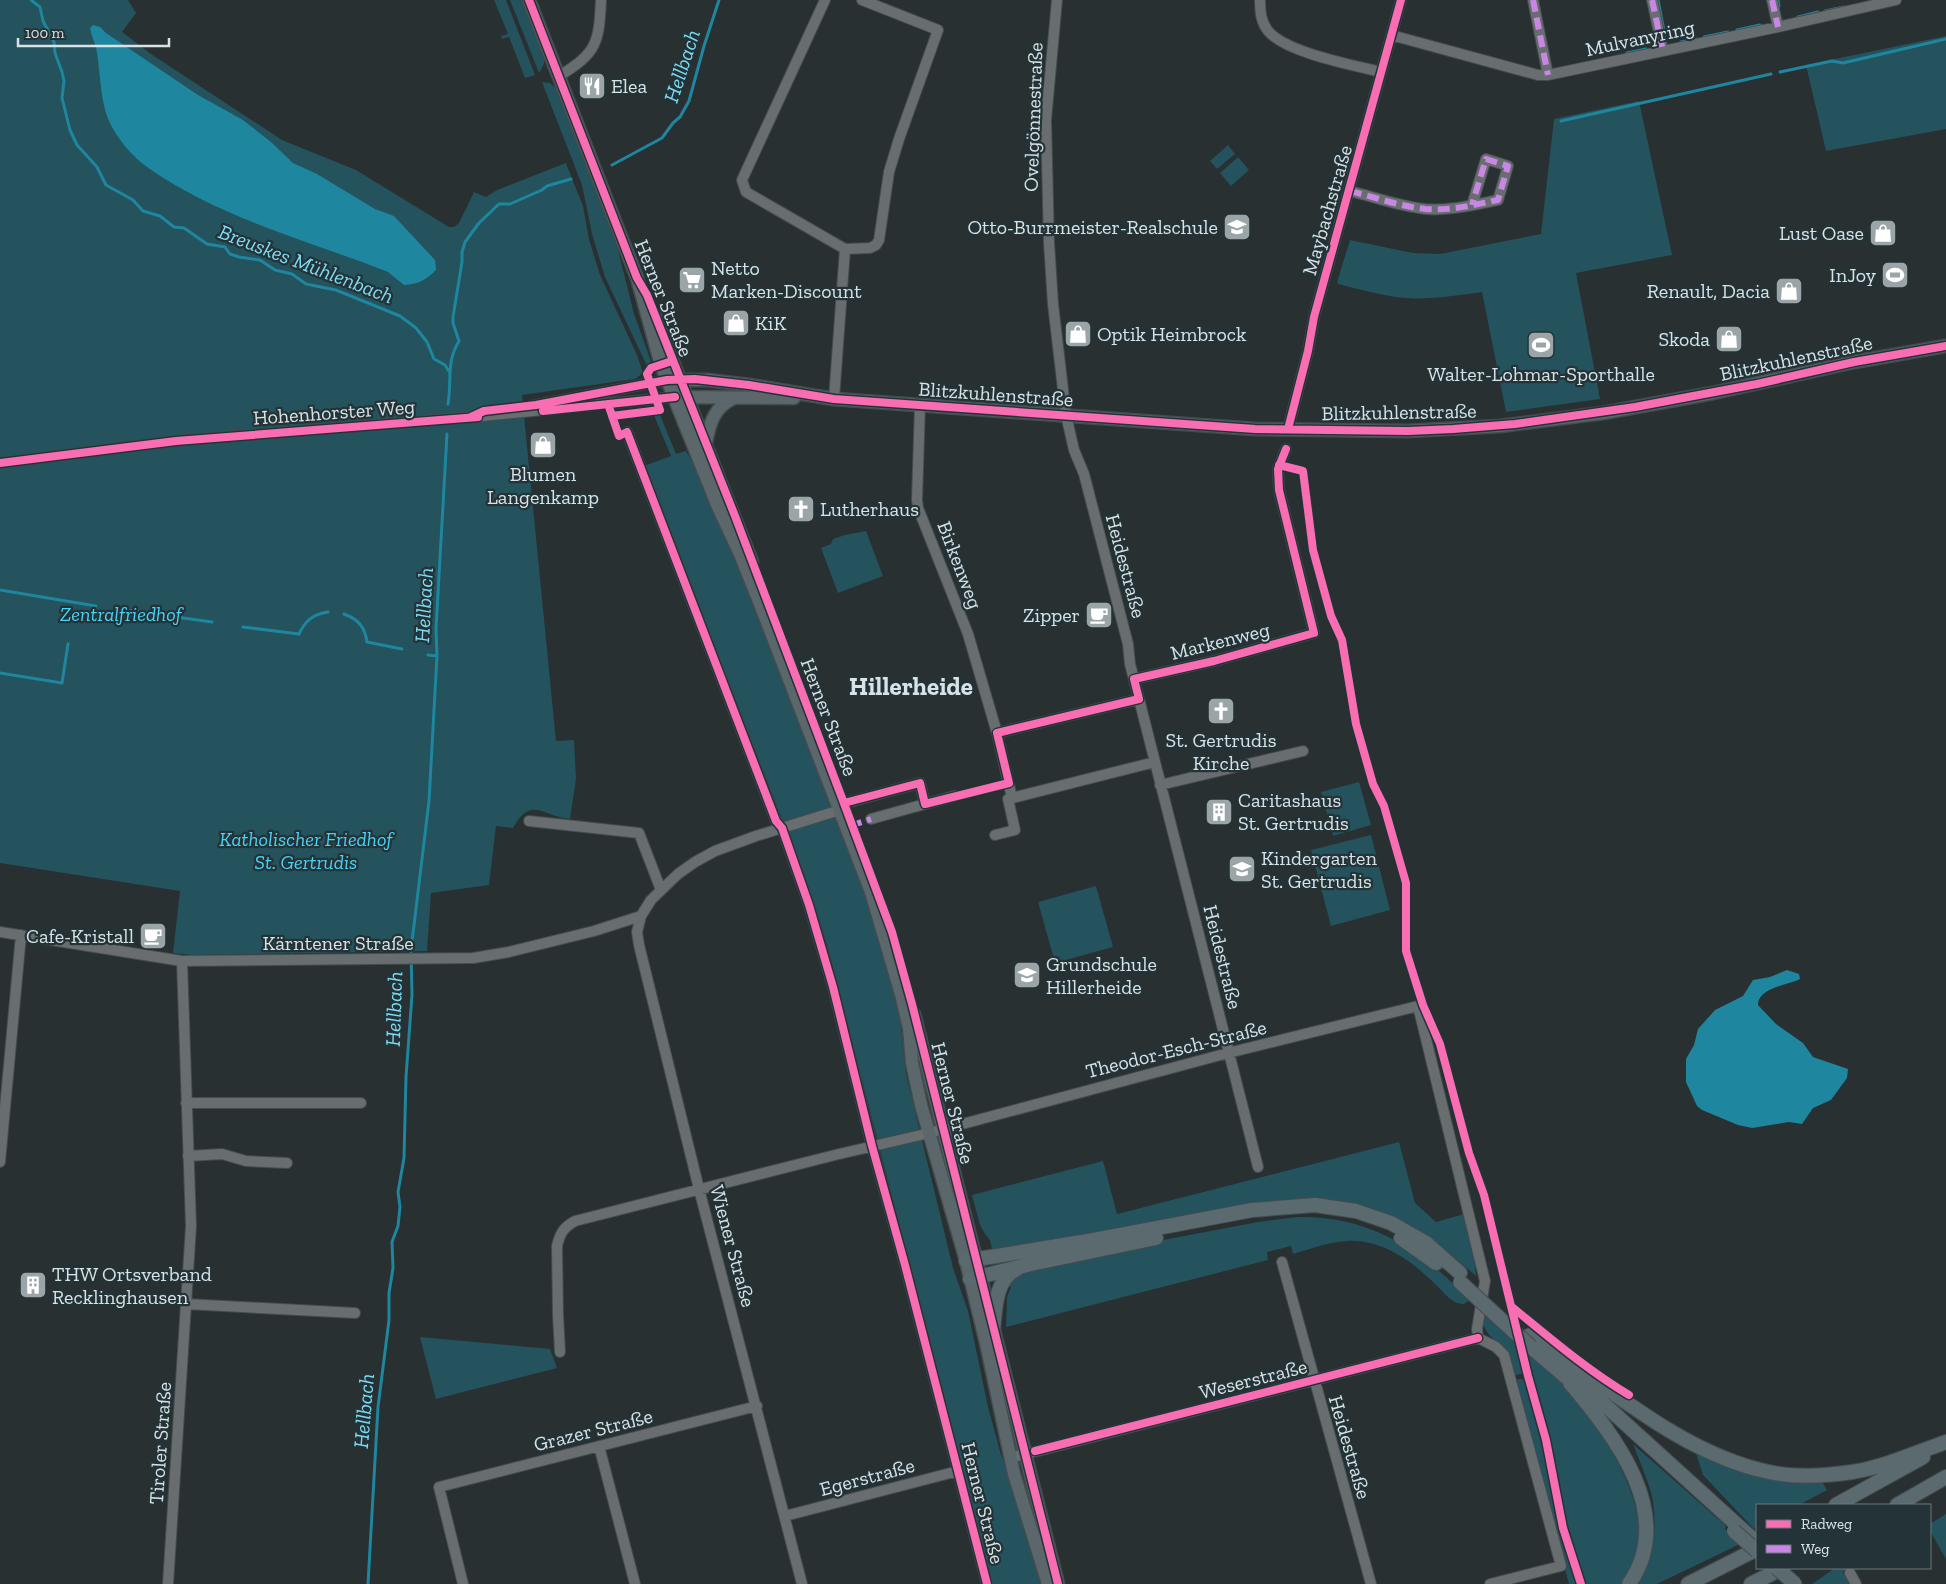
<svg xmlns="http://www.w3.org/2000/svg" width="1946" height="1584" font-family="'Zilla Slab',serif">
  <rect width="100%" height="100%" fill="#283032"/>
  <path fill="#24525d" d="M0,0H128L136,13L122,32L151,54L282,140L356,170L449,227H454L459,223L474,192L486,197L497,190L566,163L567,166L583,206L589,239L600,275L637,355L643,373L635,379L522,395L556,741L574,740L576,779L570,819C542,816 531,795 513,828L496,826L489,885L431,893L427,951L191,955L173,953L180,891L0,863Z
    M494,0H506L535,75L525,78L509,37L502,39L501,36L508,34Z
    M510,0H522C528,15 543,43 544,58C545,64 542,68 539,73Z
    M1946,36V129L1826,151L1806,65Z
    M542,82L550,83L558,90L616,242L634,314L652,364L647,366L605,277L592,234L582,185Z
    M1639,101L1672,255L1576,273L1600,399L1506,412L1482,292C1453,296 1425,301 1396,297C1377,294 1357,289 1338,284L1337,282L1350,240L1413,253L1440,254L1541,234L1554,119Z
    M1228,145L1235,154L1217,169L1210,161Z
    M1238,157L1249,170L1231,186L1220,173Z
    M657,412L660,415L676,454L686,451L700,474L729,541L827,788L875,920L899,1008L906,1074L953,1268L968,1311L988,1407L1001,1455L1007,1467L1043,1584H992L827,944L807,883L644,466L671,456L653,413Z
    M866,531L883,576L838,593L821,548L831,544L833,539L845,535Z
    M1359,782L1371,825L1333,836L1321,792Z
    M1371,835L1390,910L1331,926L1311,850Z
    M1096,886L1113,947L1055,963L1038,902Z
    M1399,1142L1415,1203L1436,1222L1464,1214L1474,1256L1476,1276C1442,1246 1406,1217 1361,1206C1291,1188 1217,1211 1148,1224C1097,1234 1046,1242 995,1250L992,1249L990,1240L985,1234L980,1225L972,1195L1103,1161L1117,1214Z
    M1297,1217C1370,1215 1421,1250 1470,1300L1464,1304C1451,1304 1445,1293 1436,1285C1412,1261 1382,1239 1346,1241C1329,1242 1310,1249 1293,1254L1291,1246L1267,1252L1268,1260L1006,1327L1007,1297L1011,1287L1005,1284L1011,1276L1089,1254L1258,1222Z
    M1483,1312L1520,1345L1525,1367L1522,1374L1515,1375C1511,1366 1510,1357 1503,1349C1492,1336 1481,1333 1483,1312Z
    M420,1337L550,1349L557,1368L436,1399Z
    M1526,1351C1538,1362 1552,1372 1563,1384C1597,1422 1646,1493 1639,1546C1637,1559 1628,1574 1621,1584H1583L1566,1530L1550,1448L1541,1413L1530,1379Z
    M1519,1379H1524L1528,1383L1545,1442L1560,1518L1580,1584H1569L1515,1384L1517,1380Z
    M1633,1444L1726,1526L1725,1529L1740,1544L1657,1584H1638C1653,1557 1657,1533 1653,1502C1651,1487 1639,1460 1633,1444Z
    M1696,1453L1767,1479L1823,1483L1827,1490L1799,1505H1757V1527L1754,1529L1703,1475Z
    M1946,1514V1559L1930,1531V1524Z
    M1835,1568H1851L1843,1572L1850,1584H1812Z"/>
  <path fill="#1e869e" d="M93,25L100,27L106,33L198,95L243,120L271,142L293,163L317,174L375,209L394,216L435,260L436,270C425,281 418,284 404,285L388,272C307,240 219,218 147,167C134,158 120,142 112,127C100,105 101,78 97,53C96,44 91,36 90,28Z
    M1787,970L1799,974L1800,979C1788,985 1758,988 1758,1005L1776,1024L1803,1043L1813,1057L1848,1069L1847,1078L1831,1100L1813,1108L1802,1124L1789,1122L1752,1128L1738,1125L1702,1110L1697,1106L1686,1082V1059L1694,1045L1698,1029L1715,1010L1743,996L1753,980L1770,977Z"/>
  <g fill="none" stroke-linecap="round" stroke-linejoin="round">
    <path stroke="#1e869e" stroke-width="3" d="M31,0L40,7L43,21L54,42L55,53L62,72L64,81L62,98L70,130L77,145L97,167L106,185L133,200L143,211L160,216L174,227L184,228L207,244L225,247L230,254L239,257L260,260L275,270L292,274L306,284L336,290L400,316L416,328L427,342L434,359L445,365L450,373
      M1658,0L1664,31
      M1778,0L1779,6
      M1825,11L1844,7
      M1798,17L1818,12
      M1737,30L1760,25
      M1704,37L1728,32
      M1681,42L1696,39
      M1627,53L1646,49
      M1780,72L1832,61L1843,63L1946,39
      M1561,121L1771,74
      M612,165L662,138L673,123L680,117L689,101L704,46L719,0
      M448,404C452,380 446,362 459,341L453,323V317L462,262V252L465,242L479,223L499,204H510L542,190L547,186L571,179
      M0,590L96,606
      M119,609L212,622
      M344,614C358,619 365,627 367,642L402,649
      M243,627L299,634C305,621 313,614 328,612
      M428,655L437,656
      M0,673L62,683L68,644
      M368,1584L378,1407L389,1320V1293L393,1268L392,1242L398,1226L400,1207L398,1192L404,1158L406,1077L412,995L411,950L429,801L437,656L436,629L447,434"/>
    <g stroke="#454c4f" stroke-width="12">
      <path id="minor" d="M825,0L742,180L746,192L845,249L870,248L876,245L879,240L889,172L899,139L938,30L862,0
        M1057,0L1046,120L1049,243L1053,304L1066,415L1074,450L1084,474L1128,644L1130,664L1139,699L1258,1167
        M1260,0C1260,12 1261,23 1269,32C1288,53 1353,65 1381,72
        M1533,0L1548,75
        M1652,0L1663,51
        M1772,0L1778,27
        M1391,35L1538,75H1548L1778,27L1896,0
        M559,76C597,53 599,43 601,0
        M1350,191C1374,197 1399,206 1425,209C1449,211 1474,205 1498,200L1508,166L1486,159L1472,205
        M834,399L845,249
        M920,405L917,500L918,508L968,634L997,733L1012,798
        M531,406L667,380
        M1288,429L1308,351L1314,317L1401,0
        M627,432L776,821L782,828L809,905L833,987L872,1146L905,1265L987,1584
        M0,463L176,441L471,417L675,397
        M1134,679L1214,661L1314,633L1279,490L1278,469L1286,449
        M997,733L1139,699
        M1160,785L1303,751
        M838,805L920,783L925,804L955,796
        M871,819L925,804
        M529,821L639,833L661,890
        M995,835L1015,830L1008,799L1155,762
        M641,916L637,932L639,945L699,1189L802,1584
        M0,932L182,961L473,958L509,952L594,931L641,916L651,900L678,874L695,862L715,851L756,836L840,810
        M186,1103H361
        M188,1156L222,1154L246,1161L287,1163
        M0,1162L21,935
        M1282,1262L1371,1584
        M186,1304L355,1313
        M1478,1338L1496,1347L1504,1355L1561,1566L1490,1584
        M560,1352L558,1315L557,1246C560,1233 564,1227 575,1221L835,1155L925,1134L1228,1053L1418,1006L1485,1281L1477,1329L1478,1338
        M599,1446L635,1584
        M1010,1458L1478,1338
        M785,1516L958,1471
        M1850,1573L1856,1584
        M168,1584L191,1226L182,961
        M463,1584L439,1487L757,1406"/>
    </g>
    <g stroke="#454c4f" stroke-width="15">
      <path id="major" d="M529,0L637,278L661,365L718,507L740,554L760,604L871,892L901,994L909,1028L912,1063L921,1105L966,1261L986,1343L1014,1474L1048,1584
        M654,314L752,562
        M672,380H708L749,385L834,399L1255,429L1408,431L1500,426L1603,413L1713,393L1854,362L1946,346
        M679,397L794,398
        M706,442C710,423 714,407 734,398
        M914,1014L1058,1584"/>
    </g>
    <g stroke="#454c4f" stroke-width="16">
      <path id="highway" d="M1401,1238L1436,1263
        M966,1261L1094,1240L1252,1210L1315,1205L1356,1211L1391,1223L1426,1243L1460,1273
        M970,1279L1031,1264L1156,1238
        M993,1331C995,1311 995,1278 1017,1269
        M1530,1335C1604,1383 1681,1454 1769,1472C1795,1478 1825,1476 1852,1472C1884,1467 1915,1453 1946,1442
        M1531,1347L1566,1377
        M1563,1367L1757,1543
        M1570,1383C1615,1436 1677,1515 1629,1584
        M1836,1505L1923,1457
        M1897,1505L1946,1477
        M1688,1584L1757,1549
        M1751,1584L1783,1568"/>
    </g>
    <use href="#minor" stroke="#686e70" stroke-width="10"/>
    <use href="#major" stroke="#5b676b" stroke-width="12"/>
    <use href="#highway" stroke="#5a6a6e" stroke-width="14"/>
    <g stroke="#454c4f" stroke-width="16" stroke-linecap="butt">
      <path id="highway-bridge" d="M1460,1282L1531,1347
        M1734,1531L1757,1551
        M1777,1568L1795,1584"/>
    </g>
    <use href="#highway-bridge" stroke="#5a6a6e" stroke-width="14"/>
    <path stroke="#c787e3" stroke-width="6" stroke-dasharray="12 6" stroke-linecap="butt" d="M1533,0L1548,75
      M1652,0L1663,51
      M1772,0L1778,27
      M1350,191C1374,197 1399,206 1425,209C1449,211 1474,205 1498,200L1508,166L1486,159L1472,205
      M850,826L871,819"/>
    <g stroke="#233337" stroke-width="11">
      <path id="cycleway" d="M529,0L637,278L647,295L735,516L842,798L892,932L912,1004L1058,1584
        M608,404L619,436L627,432L776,821L782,828L809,905L833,987L872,1146L905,1265L987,1584
        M543,411L675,397
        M612,416L660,410L647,374L651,368L672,361
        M471,417L484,411L536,405L667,380L695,379L749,385L834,399L1255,429L1408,431L1453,429L1515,424L1635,407L1757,384L1854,362L1946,346
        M1288,429L1308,351L1314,317L1401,0
        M0,463L176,441L478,417
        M1279,465L1303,471L1313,550L1331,616L1342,640L1356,724L1373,784L1384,806L1406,883V951L1423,1005L1440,1044L1469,1153L1484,1195L1528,1376L1546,1440L1563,1528L1581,1584
        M844,803L920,783L925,804L1009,783L997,733L1139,699L1134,679L1214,661L1314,633L1279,490L1278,469L1286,449
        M1512,1307C1550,1338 1587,1370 1629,1395
        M1035,1451L1478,1338"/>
    </g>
    <use href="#cycleway" stroke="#f96db3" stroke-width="8"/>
  </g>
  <defs>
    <g id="restaurant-square" transform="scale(1.4375)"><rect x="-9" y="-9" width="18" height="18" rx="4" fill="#9ba4a7" stroke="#233337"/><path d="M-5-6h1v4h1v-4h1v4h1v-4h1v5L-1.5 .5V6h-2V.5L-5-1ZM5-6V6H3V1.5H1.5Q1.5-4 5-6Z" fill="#fff"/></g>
    <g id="school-square" transform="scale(1.4375)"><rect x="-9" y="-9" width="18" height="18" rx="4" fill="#9ba4a7" stroke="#233337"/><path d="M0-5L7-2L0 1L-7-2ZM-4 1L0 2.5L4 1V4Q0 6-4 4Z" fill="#fff"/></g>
    <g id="shop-square" transform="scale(1.4375)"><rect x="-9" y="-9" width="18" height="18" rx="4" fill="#9ba4a7" stroke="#233337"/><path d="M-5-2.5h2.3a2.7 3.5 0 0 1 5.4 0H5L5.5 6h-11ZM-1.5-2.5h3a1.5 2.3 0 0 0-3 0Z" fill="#fff"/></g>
    <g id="stadium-square" transform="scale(1.4375)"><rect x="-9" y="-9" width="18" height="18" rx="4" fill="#9ba4a7" stroke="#233337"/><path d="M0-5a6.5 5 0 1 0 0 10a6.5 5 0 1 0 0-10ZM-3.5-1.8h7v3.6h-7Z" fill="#fff"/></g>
    <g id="supermarket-square" transform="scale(1.4375)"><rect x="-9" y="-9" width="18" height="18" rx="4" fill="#9ba4a7" stroke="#233337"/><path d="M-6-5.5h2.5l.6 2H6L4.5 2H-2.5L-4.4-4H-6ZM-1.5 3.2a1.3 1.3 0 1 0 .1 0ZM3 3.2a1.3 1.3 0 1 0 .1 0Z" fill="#fff"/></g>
    <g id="church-square" transform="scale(1.4375)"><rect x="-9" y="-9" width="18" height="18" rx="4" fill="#9ba4a7" stroke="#233337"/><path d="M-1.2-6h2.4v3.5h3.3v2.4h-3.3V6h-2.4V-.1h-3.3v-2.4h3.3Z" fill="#fff"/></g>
    <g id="cafe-square" transform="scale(1.4375)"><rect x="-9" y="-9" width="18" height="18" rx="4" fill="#9ba4a7" stroke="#233337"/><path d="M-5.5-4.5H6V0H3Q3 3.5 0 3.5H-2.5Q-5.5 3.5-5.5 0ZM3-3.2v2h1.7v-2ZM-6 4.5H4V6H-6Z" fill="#fff"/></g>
    <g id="building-square" transform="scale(1.4375)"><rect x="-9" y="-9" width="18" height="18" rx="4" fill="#9ba4a7" stroke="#233337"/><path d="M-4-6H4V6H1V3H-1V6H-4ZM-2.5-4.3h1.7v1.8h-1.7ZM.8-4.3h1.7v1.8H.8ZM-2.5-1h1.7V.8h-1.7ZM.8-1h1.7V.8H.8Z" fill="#fff"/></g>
  </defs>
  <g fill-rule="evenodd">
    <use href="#restaurant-square" x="592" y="86"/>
    <use href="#school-square" x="1237" y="227"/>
    <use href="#shop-square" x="1883" y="233"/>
    <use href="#stadium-square" x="1895" y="275"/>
    <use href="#supermarket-square" x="692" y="280"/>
    <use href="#shop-square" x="1789" y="291"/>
    <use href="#shop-square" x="736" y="323"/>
    <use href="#shop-square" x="1078" y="334"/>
    <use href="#shop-square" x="1729" y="339"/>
    <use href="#stadium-square" x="1541" y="345"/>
    <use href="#shop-square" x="543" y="445"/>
    <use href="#church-square" x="801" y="509"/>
    <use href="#cafe-square" x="1099" y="615"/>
    <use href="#church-square" x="1221" y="711"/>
    <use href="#building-square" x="1219" y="812"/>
    <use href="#school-square" x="1242" y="869"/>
    <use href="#cafe-square" x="153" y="936"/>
    <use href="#school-square" x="1027" y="975"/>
    <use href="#building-square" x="33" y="1285"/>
  </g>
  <g text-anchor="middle" stroke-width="4.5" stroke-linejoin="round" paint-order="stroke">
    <g font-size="20" fill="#d9e3e6" stroke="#233337">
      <text transform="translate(1640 38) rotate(-12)" y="7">Mulvanyring</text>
      <text transform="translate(1033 117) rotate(-88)" y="7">Ovelgönnestraße</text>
      <text transform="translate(1327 210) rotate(-74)" y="7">Maybachstraße</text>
      <text transform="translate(664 298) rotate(68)" y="7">Herner Straße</text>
      <text transform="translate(1796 358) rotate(-12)" y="7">Blitzkuhlenstraße</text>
      <text transform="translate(996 394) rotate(4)" y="7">Blitzkuhlenstraße</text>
      <text transform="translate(334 412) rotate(-4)" y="7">Hohenhorster Weg</text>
      <text transform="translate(1399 412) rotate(-1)" y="7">Blitzkuhlenstraße</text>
      <text transform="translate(960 565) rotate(69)" y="7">Birkenweg</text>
      <text transform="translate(1126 566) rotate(75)" y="7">Heidestraße</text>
      <text transform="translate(1220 641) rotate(-14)" y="7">Markenweg</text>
      <text transform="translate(829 717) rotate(69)" y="7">Herner Straße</text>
      <text x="338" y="950">Kärntener Straße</text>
      <text transform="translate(1223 957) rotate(76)" y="7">Heidestraße</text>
      <text transform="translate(1176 1049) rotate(-14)" y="7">Theodor-Esch-Straße</text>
      <text transform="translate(953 1103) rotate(76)" y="7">Herner Straße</text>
      <text transform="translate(733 1246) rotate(75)" y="7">Wiener Straße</text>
      <text transform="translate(1253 1379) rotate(-14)" y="7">Weserstraße</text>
      <text transform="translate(593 1430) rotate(-14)" y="7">Grazer Straße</text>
      <text transform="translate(160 1443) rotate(-86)" y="7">Tiroler Straße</text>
      <text transform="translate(1350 1447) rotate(74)" y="7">Heidestraße</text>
      <text transform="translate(867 1477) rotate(-15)" y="7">Egerstraße</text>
      <text transform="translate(983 1503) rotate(76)" y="7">Herner Straße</text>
    </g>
    <g font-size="20" fill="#d9e3e6" stroke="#233337" text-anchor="start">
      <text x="611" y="93">Elea</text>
      <text x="1218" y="234" text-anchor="end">Otto-Burrmeister-Realschule</text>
      <text x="1864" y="240" text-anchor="end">Lust Oase</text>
      <text x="711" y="275">Netto<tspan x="711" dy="23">Marken-Discount</tspan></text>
      <text x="1876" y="282" text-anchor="end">InJoy</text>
      <text x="1770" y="298" text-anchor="end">Renault, Dacia</text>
      <text x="755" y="330">KiK</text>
      <text x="1097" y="341">Optik Heimbrock</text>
      <text x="1710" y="346" text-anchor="end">Skoda</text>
      <text x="1541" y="381" text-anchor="middle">Walter-Lohmar-Sporthalle</text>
      <text x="543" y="481" text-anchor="middle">Blumen<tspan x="543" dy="23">Langenkamp</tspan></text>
      <text x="820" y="516">Lutherhaus</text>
      <text x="1080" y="622" text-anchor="end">Zipper</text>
      <text x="1221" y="747" text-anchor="middle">St. Gertrudis<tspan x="1221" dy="23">Kirche</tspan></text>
      <text x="1238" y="807">Caritashaus<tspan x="1238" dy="23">St. Gertrudis</tspan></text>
      <text x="1261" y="865">Kindergarten<tspan x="1261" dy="23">St. Gertrudis</tspan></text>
      <text x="134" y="943" text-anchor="end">Cafe-Kristall</text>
      <text x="1046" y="971">Grundschule<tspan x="1046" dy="23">Hillerheide</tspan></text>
      <text x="52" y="1281">THW Ortsverband<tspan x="52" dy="23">Recklinghausen</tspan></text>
    </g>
    <g font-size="20" font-style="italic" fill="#48d3f5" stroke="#233337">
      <text x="121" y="621">Zentralfriedhof</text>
      <text x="306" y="846">Katholischer Friedhof<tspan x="306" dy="23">St. Gertrudis</tspan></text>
    </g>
    <g font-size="21" font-style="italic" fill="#7fdbf4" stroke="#233337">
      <text transform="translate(682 66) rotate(-72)" y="7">Hellbach</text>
      <text transform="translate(306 264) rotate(21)" y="7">Breuskes Mühlenbach</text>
      <text transform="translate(424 605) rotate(-87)" y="7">Hellbach</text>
      <text transform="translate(394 1009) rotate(-88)" y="7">Hellbach</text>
      <text transform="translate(364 1411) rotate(-85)" y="7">Hellbach</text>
    </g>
    <g font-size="25" font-weight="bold" fill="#d9e3e6" stroke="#233337">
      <text x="911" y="695">Hillerheide</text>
    </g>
  </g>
  <rect x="1756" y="1504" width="175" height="65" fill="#233337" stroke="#6c797d"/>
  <rect x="1766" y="1520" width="25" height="8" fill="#f96db3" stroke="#6c797d"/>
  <text x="1801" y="1529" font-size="15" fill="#d9e3e6">Radweg</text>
  <rect x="1766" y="1545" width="25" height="8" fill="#c787e3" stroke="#6c797d"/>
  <text x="1801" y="1554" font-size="15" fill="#d9e3e6">Weg</text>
  <path d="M18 38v8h151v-8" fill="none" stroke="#d9e3e6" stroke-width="2.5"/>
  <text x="25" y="38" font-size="15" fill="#d9e3e6" stroke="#233337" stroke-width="4" paint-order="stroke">100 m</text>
</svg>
